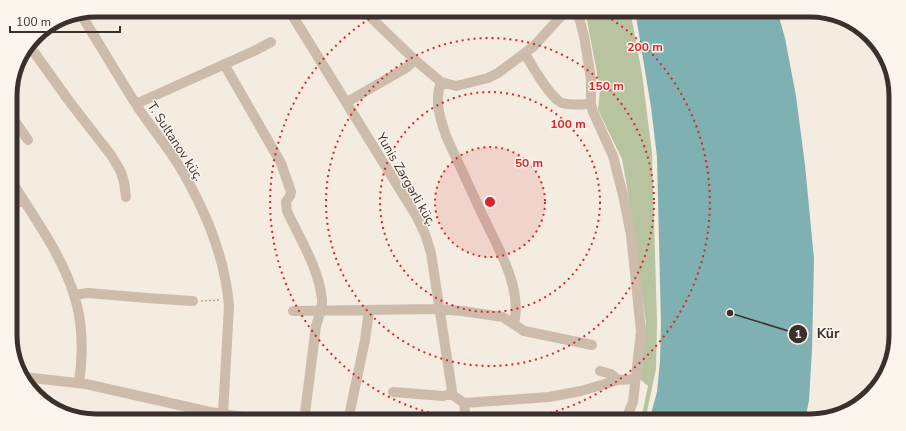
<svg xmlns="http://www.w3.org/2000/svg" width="906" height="431" font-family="'Nunito Sans',sans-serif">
  <rect width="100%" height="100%" fill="#f4ebe1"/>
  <path fill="#b8c4a0" d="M585,10H630L642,74L652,153L657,322L656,369L645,421H638L642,415L648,386L640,379L646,323L627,187L622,159L598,110L600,89Z
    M170,413L201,416L211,421H164Z"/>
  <path fill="#7fb0b2" d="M635,10H777L785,38L796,96L805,165L814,259L812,350L809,400L805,421H649L657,392L660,361L661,324L657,157L651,107Z"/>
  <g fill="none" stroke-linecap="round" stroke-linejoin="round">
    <path stroke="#b9a596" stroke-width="1.5" stroke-dasharray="2 2" stroke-linecap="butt" d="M201,301L221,300"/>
    <path stroke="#cdbbac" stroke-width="10" d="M289,10L417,217L425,234L431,253L452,391L451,394L443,396L393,392
      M363,10L415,60L441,82L456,86L488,78L498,73L533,47L563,14L569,10
      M577,10L584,36L591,79V104L593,112L613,156L623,195L631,235L641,331L633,402L625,421
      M80,13C100,45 119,78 139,109C152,128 166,145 178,164C204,207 225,256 229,306L223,414
      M294,17L308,10
      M29,45L69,101L111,155L121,172L124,182L126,197
      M525,54C533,67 548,94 560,102C566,106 584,104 591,104
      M224,64L281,163L291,192L290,196L286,202L287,211C300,239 319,269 322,299C323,308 318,318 316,326C312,358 308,389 304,421
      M441,82C434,101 440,118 446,136C458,162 470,188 482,214C497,246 523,288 514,324
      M347,102L406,68L415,60
      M136,104L256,50L271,42
      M10,114L28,140
      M10,179C32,214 62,255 74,295C83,322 83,355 79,383
      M10,206L23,200
      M75,295L88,293L147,298L193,301
      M293,311L439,309L462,311L503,317L524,331L592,345
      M600,371L611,374L618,380
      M24,377L86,384L210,412L272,421
      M451,394L464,403L549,397L581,391L618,380L635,379
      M464,403L466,421
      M348,421L365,340L369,311"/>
  </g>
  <circle cx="490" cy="202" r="55" fill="#d62828" fill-opacity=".12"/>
  <g fill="none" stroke="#d62828" stroke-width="2" stroke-dasharray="2 4">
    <circle cx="490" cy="202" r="55"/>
    <circle cx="490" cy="202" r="110"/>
    <circle cx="490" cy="202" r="164"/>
    <path d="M482 421A219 219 0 0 1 384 10M596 10A219 219 0 0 1 498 421"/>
  </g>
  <g text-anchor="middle" stroke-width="3" stroke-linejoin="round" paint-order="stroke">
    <g font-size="13" fill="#3b302b" stroke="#fbf5ee">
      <text transform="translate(176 141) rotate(57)" y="5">T. Sultanov küç.</text>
      <text transform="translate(407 179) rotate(60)" y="5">Yunis Zərgərli küç.</text>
    </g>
  </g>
  <path d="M0 0H906V431H0ZM96 17H810A79 79 0 0 1 889 96V335A79 79 0 0 1 810 414H96A79 79 0 0 1 17 335V96A79 79 0 0 1 96 17Z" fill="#fbf5ee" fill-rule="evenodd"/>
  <path fill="none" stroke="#3b302b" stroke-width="5" d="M96 17H810A79 79 0 0 1 889 96V335A79 79 0 0 1 810 414H96A79 79 0 0 1 17 335V96A79 79 0 0 1 96 17Z"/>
  <circle cx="490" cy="202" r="6" fill="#d62828" stroke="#fbf5ee" stroke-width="2"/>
  <g font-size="12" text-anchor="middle" font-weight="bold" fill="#d62828" stroke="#fbf5ee" stroke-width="3" stroke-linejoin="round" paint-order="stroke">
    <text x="645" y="51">200 m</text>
    <text x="606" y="90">150 m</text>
    <text x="568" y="128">100 m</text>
    <text x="529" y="167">50 m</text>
  </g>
  <path fill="none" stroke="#3b302b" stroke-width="1.5" d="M730 313L798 334"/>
  <g fill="#3b302b" stroke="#fbf5ee" stroke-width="1.5">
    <circle cx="730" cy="313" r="4"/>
    <circle cx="798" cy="334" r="10"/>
  </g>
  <g font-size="12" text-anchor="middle" font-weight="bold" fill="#fff">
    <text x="798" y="338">1</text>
  </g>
  <g font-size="14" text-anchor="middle" font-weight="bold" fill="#3b302b" stroke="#fbf5ee" stroke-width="3" stroke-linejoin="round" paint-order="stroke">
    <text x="828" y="338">Kür</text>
  </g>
  <path d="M10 26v6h110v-6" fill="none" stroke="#3b302b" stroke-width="2"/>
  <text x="16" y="26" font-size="12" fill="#3b302b" stroke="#fbf5ee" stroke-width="3" paint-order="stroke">100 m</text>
</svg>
